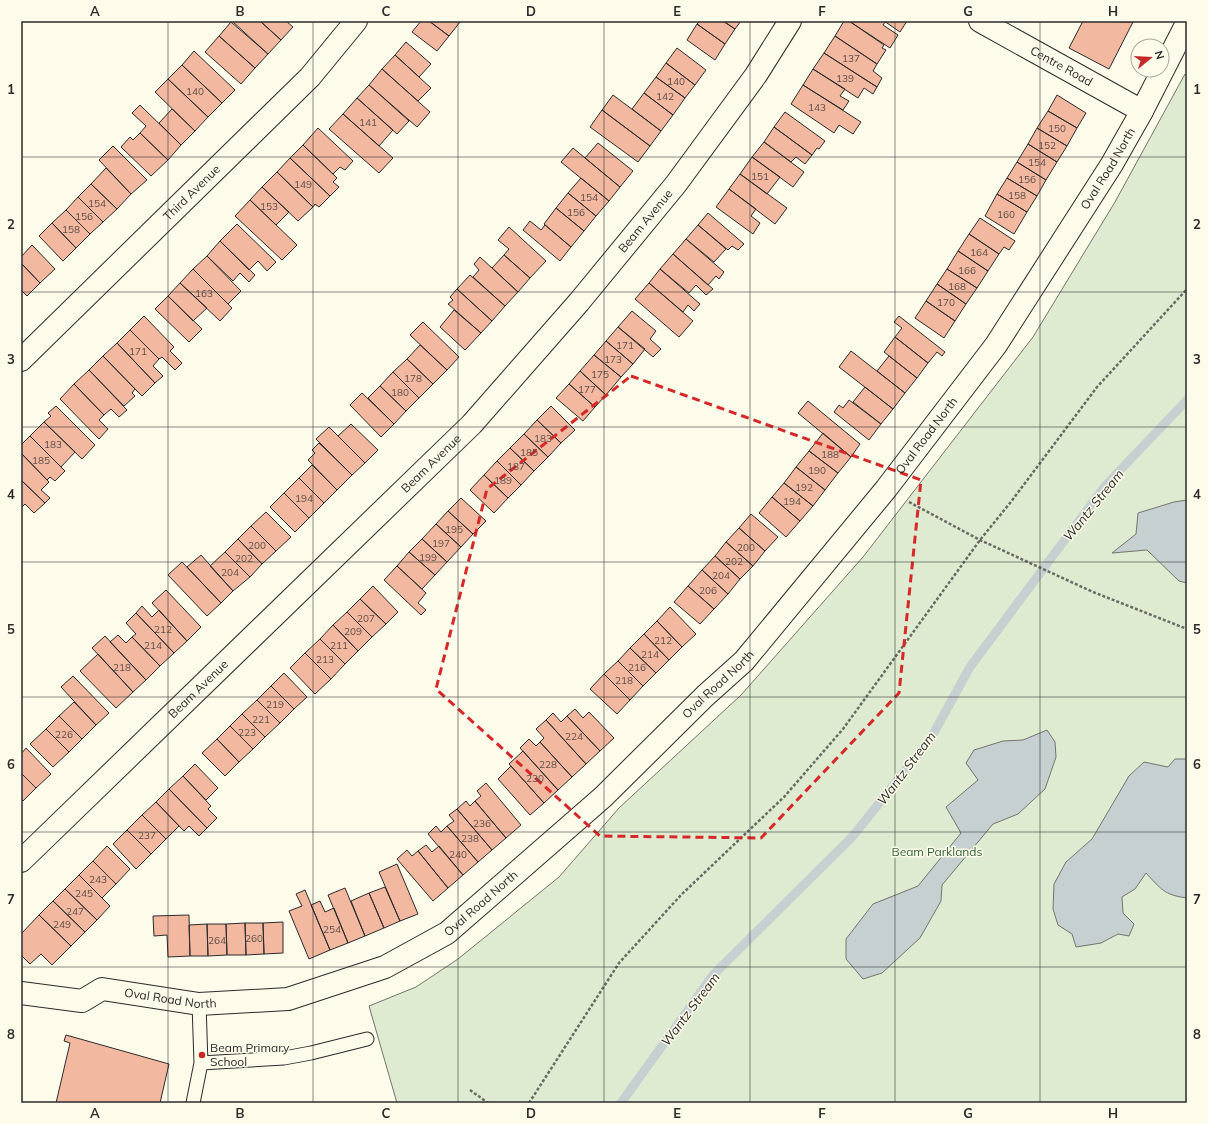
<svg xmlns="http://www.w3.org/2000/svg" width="1208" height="1124" font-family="Mulish,sans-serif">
  <rect width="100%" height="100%" fill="#fdfbea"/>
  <path fill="#deebd1" stroke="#74746e" d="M1185,74L1187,75V1103H397L369,1006L416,987L458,959L559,877L619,808L741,695L863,557L1033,337L1115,202Z"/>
  <path fill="#c7d0d0" stroke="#74746e" d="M1187,500V583L1179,581L1147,550L1112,553L1136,534L1138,513L1174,502Z
    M1047,730L1055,742L1056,757L1045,789L1018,814L993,824L942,885L941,901L920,938L882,973L863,979L846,959V939L873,904L918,886L961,833L946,807L978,780L966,763L974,750L1003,741L1023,740Z
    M1175,759H1187V898C1164,895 1161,889 1146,873L1135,889L1122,897L1123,913L1134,924L1129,936L1118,934L1101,943L1076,947L1072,934L1058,925L1053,909L1054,884L1066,862L1092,839L1129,776L1144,762L1168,767Z"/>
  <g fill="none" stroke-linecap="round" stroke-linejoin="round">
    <path stroke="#c7d0d0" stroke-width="9" d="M621,1103L713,975L853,836L931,738L970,667L1105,486L1187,400"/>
  </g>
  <path fill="#f2b8a0" stroke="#2b2b2b" d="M232,21H260L281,40L268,54Z
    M260,21H286L293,27L281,40Z
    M421,21H429L449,36L437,51L412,32Z
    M429,21H458L460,22L449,36Z
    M700,21H723L735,29L725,44L697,24Z
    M723,21H741L735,29Z
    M844,21H849L884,45L882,48L886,50L877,64L835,36Z
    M849,21H884L885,22L883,25L898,35L890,48Z
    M884,21H907L900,32Z
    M1083,21L1133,22L1109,69L1069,48Z
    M231,22L268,54L255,68L219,36Z
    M697,24L725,44L715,60L687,40Z
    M219,36L255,68L241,84L205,52Z
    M835,36L877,64L873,71L882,78L877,87L824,53Z
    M406,42L431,64L419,77L395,55Z
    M677,48L706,70L695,85L666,63Z
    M194,51L235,90L222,103L182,65Z
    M824,53L877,87L873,94L864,88L858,98L813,69Z
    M395,55L431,88L418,101L382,69Z
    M666,63L695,85L685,98L656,77Z
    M182,65L222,103L208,117L168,79Z
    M382,69L430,112L417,127L369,85Z
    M813,69L845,89L840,96L849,101L843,110L803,85Z
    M656,77L685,98L673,115L644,93Z
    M168,79L208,117L195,131L155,92Z
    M369,85L409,121L397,134L357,98Z
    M803,85L861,122L853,134L839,125L834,133L791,104Z
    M644,93L673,115L661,131L632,109Z
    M613,95L661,131L650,146L602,110Z
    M1057,95L1086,113L1077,128L1048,111Z
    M357,98L393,130L379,146L343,114Z
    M140,105L181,145L168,160L140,133L146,126L132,113Z
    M172,109L195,131L181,145L159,123Z
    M602,110L650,146L638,162L590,127Z
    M1048,111L1077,128L1067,146L1037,128Z
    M785,112L825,141L819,149L817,148L812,155L774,127Z
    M343,114L393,158L379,173L329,129Z
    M774,127L812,155L805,164L796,157L791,162L764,142Z
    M318,128L353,161L345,170L340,167L333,174L303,145Z
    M1037,128L1067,146L1057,162L1028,144Z
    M140,133L168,160L151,176L121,147L130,137L133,140Z
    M764,142L804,172L793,187L752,157Z
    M598,143L633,171L620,187L585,158Z
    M1028,144L1057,162L1046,180L1017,162Z
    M303,145L337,178L333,182L339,187L330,196L290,158Z
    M113,146L147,180L131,194L99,160Z
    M573,148L620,187L609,201L561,162Z
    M752,157L780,177L767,194L740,174Z
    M290,158L330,196L319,207L315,204L313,207L277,172Z
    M1017,162L1046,180L1037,196L1007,178Z
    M106,168L131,194L117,209L91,184Z
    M277,172L313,207L298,221L262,187Z
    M740,174L787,208L775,224L729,189Z
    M581,178L609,201L596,216L568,193Z
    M1007,178L1037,196L1027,212L997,194Z
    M91,184L117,209L103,222L78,197Z
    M262,187L289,212L276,225L250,200Z
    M729,189L756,209L751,216L760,223L753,234L716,207Z
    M568,193L596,216L584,231L556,208Z
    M997,194L1027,212L1014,234L985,216Z
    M78,197L103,222L90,234L66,210Z
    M250,200L297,245L282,260L235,216Z
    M556,208L584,231L571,247L544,224Z
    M66,210L90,234L76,248L52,223Z
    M708,213L744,244L738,250L732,246L728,250L698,225Z
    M980,218L1015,241L1009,250L1004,247L999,254L969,234Z
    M530,221L541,230L545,225L571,247L560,261L523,230Z
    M52,223L76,248L63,261L39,236Z
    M237,224L276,262L267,271L258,261L249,270L220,241Z
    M698,225L726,249L714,262L686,239Z
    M509,227L546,261L530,278L504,255L509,249L498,240Z
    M969,234L999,254L988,271L958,251Z
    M686,239L724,272L719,279L716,276L708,285L673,254Z
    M220,241L255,275L249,282L240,273L233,281L207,256Z
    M32,245L55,269L40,283L21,263V257Z
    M958,251L988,271L977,288L947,269Z
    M673,254L713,289L706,295L696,285L689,293L660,269Z
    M504,255L530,278L518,292L492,268Z
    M207,256L241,291L228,304L193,269Z
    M480,257L518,292L505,306L473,277L479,270L474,264Z
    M21,263L40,283L27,296L21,290Z
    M193,269L232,308L220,321L180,283Z
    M660,269L700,304L694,311L688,305L683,312L649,283Z
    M947,269L977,288L966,304L937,284Z
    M470,275L505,306L492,321L457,289Z
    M180,283L207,308L193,321L168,296Z
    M649,283L693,321L679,337L635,299Z
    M937,284L966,304L955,321L926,301Z
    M457,289L492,321L481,333L448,304L453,300L450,297Z
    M168,296L202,329L189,342L155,309Z
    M926,301L955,321L944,338L915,318Z
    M454,310L481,333L465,350L440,327Z
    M632,311L656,331L650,339L661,349L653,357L618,327Z
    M144,316L174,347L170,351L182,363L175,370L162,357L159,359L130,330Z
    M899,316L945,352L942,356L937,352L928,363L895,337L902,328L894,322Z
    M423,322L459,357L447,370L410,335Z
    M618,327L645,349L633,364L606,341Z
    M130,330L159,359L153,366L163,376L155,383L117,343Z
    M895,337L928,363L917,378L884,352Z
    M606,341L633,364L621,377L594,355Z
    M117,343L155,383L142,396L103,356Z
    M420,345L447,370L433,384L407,359Z
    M851,351L905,393L893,409L839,367Z
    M594,355L621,377L606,395L580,371Z
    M103,356L135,389L132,393L135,396L124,406L89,370Z
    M889,356L917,378L905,393L877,371Z
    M407,359L433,384L419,398L393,372Z
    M89,370L127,410L119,417L111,409L104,415L74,384Z
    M580,371L606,395L595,407L569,384Z
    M393,372L419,398L406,411L380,386Z
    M74,384L104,415L99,420L108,429L99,439L60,399Z
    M569,384L595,407L583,421L556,398Z
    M380,386L406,411L394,424L368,398Z
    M865,387L893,409L881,424L853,402Z
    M362,393L394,424L381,437L350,405Z
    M849,400L881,424L869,440L834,412L839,405L843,408Z
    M808,401L860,444L851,457L798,413Z
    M56,406L95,445L82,459L44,422L51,416L48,413Z
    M551,406L575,430L561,443L537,420Z
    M537,420L561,443L548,457L524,434Z
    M44,422L75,452L61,467L30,436Z
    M351,424L378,450L365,463L338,436Z
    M329,427L365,463L352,475L316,439Z
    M823,433L851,457L838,473L809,451Z
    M524,434L548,457L534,471L510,448Z
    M30,436L65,471L55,481L50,477L47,480L21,453V445Z
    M319,443L352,475L337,490L308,460L315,453L312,450Z
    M510,448L534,471L521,485L497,461Z
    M809,451L838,473L825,490L796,467Z
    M21,453L49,482L41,490L50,498L45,503L21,480Z
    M497,461L521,485L508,498L484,475Z
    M312,465L337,490L324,503L299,478Z
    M796,467L825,490L813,506L784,483Z
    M484,475L508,498L494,513L470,490Z
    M299,478L324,503L309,518L284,493Z
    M21,480L45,503L34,513L25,504L21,508Z
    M784,483L813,506L800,521L772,497Z
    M284,493L309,518L295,532L270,507Z
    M772,497L800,521L786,537L759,513Z
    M461,498L486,521L473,534L448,511Z
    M448,511L473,534L461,547L436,524Z
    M266,512L291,537L276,551L251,526Z
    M751,514L778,537L765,551L739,528Z
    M436,524L461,547L447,562L422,539Z
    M251,526L276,551L262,564L238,539Z
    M739,528L765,551L753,566L726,542Z
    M238,539L262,564L250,577L225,552Z
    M422,539L447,562L435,575L409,552Z
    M726,542L753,566L740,579L715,556Z
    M225,552L250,577L233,591L210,566Z
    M409,552L435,575L422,589L397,566Z
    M201,555L233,591L221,603L187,567Z
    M715,556L740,579L728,594L702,570Z
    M182,562L221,603L207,616L168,575Z
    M397,566L426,593L418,603L426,610L421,615L384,580Z
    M702,570L728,594L714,609L688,586Z
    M373,586L398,612L386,624L360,599Z
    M688,586L714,609L700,624L674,602Z
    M166,590L201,627L187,641L152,603Z
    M360,599L386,624L372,637L347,612Z
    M142,606L152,617L159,610L187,641L174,653L136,613Z
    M670,607L696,634L682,647L657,621Z
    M347,612L372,637L358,651L333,625Z
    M136,613L174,653L160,666L132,637L136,634L126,623Z
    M657,621L682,647L669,660L644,634Z
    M333,625L358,651L345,664L320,639Z
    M644,634L669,660L656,673L630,648Z
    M118,635L126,643L132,637L160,666L146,680L110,642Z
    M105,636L146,680L133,692L92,648Z
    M320,639L345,664L331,679L305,653Z
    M630,648L656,673L643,686L618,661Z
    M305,653L331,679L315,694L290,668Z
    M98,654L133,692L116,708L80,671Z
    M618,661L643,686L630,700L604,674Z
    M284,673L307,697L294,709L271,686Z
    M604,674L630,700L617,714L590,689Z
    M73,676L109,713L96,725L61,687Z
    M271,686L294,709L280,723L257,700Z
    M257,700L280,723L265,737L242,714Z
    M74,702L96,725L82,739L59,716Z
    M575,709L583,718L589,712L614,738L600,751L567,716Z
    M553,713L561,722L567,716L600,751L586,764L546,720Z
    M242,714L265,737L253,749L230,726Z
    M59,716L82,739L69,752L46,729Z
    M546,720L586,764L572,777L540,742L544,738L536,729Z
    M230,726L253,749L239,762L217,739Z
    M46,729L69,752L53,767L30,744Z
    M217,739L239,762L225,776L202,753Z
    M529,739L536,746L540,742L572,777L558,790L520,748Z
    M26,748L51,774L36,788L21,773V754Z
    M523,751L558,790L544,803L509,764Z
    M195,764L218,788L206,800L183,776Z
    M511,766L544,803L530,815L498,779Z
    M21,773L36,788L23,801L21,798Z
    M183,776L211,806L208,809L217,818L207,828L169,789Z
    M486,783L521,825L506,838L475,801L481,796L477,791Z
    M169,789L207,828L199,836L189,826L184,831L156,802Z
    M466,801L470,806L475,801L506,838L492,850L457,809Z
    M156,802L179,826L166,839L142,815Z
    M457,809L492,850L478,862L447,826L454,821L449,815Z
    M142,815L166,839L151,854L127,830Z
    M436,826L441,832L447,826L478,862L463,875L428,834Z
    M127,830L151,854L136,869L113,844Z
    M426,845L432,852L439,846L463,875L448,888L418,851Z
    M107,846L130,869L116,884L93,861Z
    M407,850L412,856L418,851L448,888L433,901L397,859Z
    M93,861L116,884L102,898L79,875Z
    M397,864L418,914L400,921L379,872Z
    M79,875L110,906L97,920L65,889Z
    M385,887L400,921L384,928L369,893Z
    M345,888L365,936L348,943L328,895Z
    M65,889L97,920L85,932L53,901Z
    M305,890L330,950L309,959L289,911L302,906L296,894Z
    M369,893L384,928L365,936L351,901Z
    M53,901L85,932L71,946L39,915Z
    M320,901L325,912L334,908L348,943L330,950L311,905Z
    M39,915L71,946L52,965L41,954L30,964L21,955V934Z
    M189,915L190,956L168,957L167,935L154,936L153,916Z
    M283,922V953L264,954L263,923Z
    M245,923L246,955H227L226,924Z
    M245,923H263L264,954L246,955Z
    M207,924H226L227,955L208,956Z
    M207,924L208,956H190L189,925Z
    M66,1035L169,1064L160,1103H56L70,1043L64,1041Z"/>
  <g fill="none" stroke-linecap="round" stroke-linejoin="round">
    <g stroke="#2b2b2b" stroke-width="15">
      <path id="service" d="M201,1063L284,1058L311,1053L367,1039
        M193,1103L201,1063L199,1004"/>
    </g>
    <g stroke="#2b2b2b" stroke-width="24">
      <g id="minor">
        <path id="s1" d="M980,21L1142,111"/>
        <path id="s2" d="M21,360L310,77L356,21"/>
        <path id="s3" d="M21,861L472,424L579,302L676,184L756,75L790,21"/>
        <path id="s4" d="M21,993L82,1001L102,989L199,1004L288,999L385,967L447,933L603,797L705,696L744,661L886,489L996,345L1112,164L1142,111L1187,23"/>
      </g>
    </g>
    <path stroke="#6a6964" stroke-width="2.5" stroke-dasharray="3 2" stroke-linecap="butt" d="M909,502L980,540L1093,592L1187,629
      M470,1090L488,1103
      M529,1103L619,963L681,895L784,797L843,729L980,540L1010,503L1097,387L1187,289"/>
    <use href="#service" stroke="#fdfbea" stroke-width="13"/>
    <use href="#minor" stroke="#fdfbea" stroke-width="22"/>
  </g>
  <path fill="none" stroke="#d62828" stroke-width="3" stroke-dasharray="8 5" stroke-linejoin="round" d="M631,376L921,480L899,693L761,838L600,836L436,689L487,489Z"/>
  <path fill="none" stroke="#2b2b2b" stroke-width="1" stroke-opacity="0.55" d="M168,21V1103M313,21V1103M458,21V1103M604,21V1103M750,21V1103M895,21V1103M1040,21V1103M21,157H1187M21,292H1187M21,427H1187M21,562H1187M21,697H1187M21,832H1187M21,967H1187"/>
  <circle fill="#c62828" stroke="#fdfbea" stroke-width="1.5" cx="202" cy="1055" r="4"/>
  <g text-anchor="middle" stroke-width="3" stroke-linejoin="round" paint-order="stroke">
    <g font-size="10" fill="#5d4e48">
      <text x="851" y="62">137</text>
      <text x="845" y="82">139</text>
      <text x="676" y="85">140</text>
      <text x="195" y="95">140</text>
      <text x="665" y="100">142</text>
      <text x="817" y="111">143</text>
      <text x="368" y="126">141</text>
      <text x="1057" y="132">150</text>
      <text x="1047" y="149">152</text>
      <text x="1037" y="166">154</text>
      <text x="760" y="180">151</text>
      <text x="1027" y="183">156</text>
      <text x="303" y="188">149</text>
      <text x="1017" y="199">158</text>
      <text x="589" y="201">154</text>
      <text x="97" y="207">154</text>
      <text x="269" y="210">153</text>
      <text x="576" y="216">156</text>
      <text x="1006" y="218">160</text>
      <text x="84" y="220">156</text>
      <text x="71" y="233">158</text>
      <text x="979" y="256">164</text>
      <text x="967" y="274">166</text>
      <text x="957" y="290">168</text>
      <text x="204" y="297">163</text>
      <text x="946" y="306">170</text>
      <text x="625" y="349">171</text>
      <text x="138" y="355">171</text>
      <text x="613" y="363">173</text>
      <text x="600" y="378">175</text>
      <text x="413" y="382">178</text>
      <text x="587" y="393">177</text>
      <text x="400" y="396">180</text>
      <text x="543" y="442">183</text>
      <text x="53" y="448">183</text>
      <text x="529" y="456">185</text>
      <text x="830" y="458">188</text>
      <text x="41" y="464">185</text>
      <text x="516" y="470">187</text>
      <text x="817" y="474">190</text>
      <text x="503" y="484">189</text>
      <text x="804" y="491">192</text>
      <text x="304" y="502">194</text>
      <text x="792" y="505">194</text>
      <text x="454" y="533">195</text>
      <text x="441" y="547">197</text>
      <text x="257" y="549">200</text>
      <text x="746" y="551">200</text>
      <text x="428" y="561">199</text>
      <text x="244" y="562">202</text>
      <text x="734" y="565">202</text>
      <text x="230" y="576">204</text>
      <text x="721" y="579">204</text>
      <text x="708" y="594">206</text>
      <text x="366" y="622">207</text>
      <text x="163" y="633">212</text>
      <text x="353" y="635">209</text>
      <text x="663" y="644">212</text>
      <text x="153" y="649">214</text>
      <text x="339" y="649">211</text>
      <text x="650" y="658">214</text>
      <text x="325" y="663">213</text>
      <text x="122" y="671">218</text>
      <text x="637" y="671">216</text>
      <text x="624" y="684">218</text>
      <text x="275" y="708">219</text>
      <text x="261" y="723">221</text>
      <text x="247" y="736">223</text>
      <text x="64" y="738">226</text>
      <text x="574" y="740">224</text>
      <text x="548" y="768">228</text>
      <text x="535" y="782">230</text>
      <text x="482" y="827">236</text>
      <text x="147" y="839">237</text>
      <text x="470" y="842">238</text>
      <text x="458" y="858">240</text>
      <text x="98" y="883">243</text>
      <text x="84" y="897">245</text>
      <text x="75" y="915">247</text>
      <text x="62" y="928">249</text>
      <text x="332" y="933">254</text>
      <text x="254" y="942">260</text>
      <text x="217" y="944">264</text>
    </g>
    <g font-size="12" fill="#2b2b2b" stroke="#fdfbea">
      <text dy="4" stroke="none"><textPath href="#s1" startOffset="93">Centre Road</textPath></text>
      <text dy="4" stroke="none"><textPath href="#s4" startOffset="1461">Oval Road North</textPath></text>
      <text dy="4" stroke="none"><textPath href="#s2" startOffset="239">Third Avenue</textPath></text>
      <text dy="4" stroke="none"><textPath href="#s3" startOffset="895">Beam Avenue</textPath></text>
      <text dy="4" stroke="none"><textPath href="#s4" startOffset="1138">Oval Road North</textPath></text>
      <text dy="4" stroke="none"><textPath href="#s3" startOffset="571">Beam Avenue</textPath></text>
      <text dy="4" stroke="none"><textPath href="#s4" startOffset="813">Oval Road North</textPath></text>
      <text dy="4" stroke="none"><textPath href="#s3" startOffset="247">Beam Avenue</textPath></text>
      <text dy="4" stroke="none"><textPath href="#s4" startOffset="490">Oval Road North</textPath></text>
      <text dy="4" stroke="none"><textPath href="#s4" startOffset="154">Oval Road North</textPath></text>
    </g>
    <g font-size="12" fill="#34623c" stroke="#fdfbea">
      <text x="937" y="856">Beam Parklands</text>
    </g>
    <g font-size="12" fill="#2b2b2b" stroke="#fdfbea" text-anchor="start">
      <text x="210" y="1052">Beam Primary<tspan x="210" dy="14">School</tspan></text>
    </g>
    <g font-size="13" font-style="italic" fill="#2b2b2b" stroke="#fdfbea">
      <text transform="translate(1093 505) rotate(-51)" y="5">Wantz Stream</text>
      <text transform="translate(906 768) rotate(-53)" y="5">Wantz Stream</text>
      <text transform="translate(690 1009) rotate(-53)" y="5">Wantz Stream</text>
    </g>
  </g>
  <rect width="1208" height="1124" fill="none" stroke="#fdfbea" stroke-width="44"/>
  <g transform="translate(1150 58) rotate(72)"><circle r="19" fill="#fdfbea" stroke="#a9a89e"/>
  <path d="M0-3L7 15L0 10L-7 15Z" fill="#c62828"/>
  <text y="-6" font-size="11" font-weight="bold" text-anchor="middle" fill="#2b2b2b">N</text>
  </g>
  <rect x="22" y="22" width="1164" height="1080" fill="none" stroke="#2b2b2b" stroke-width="1.5"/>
  <g font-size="13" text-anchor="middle" font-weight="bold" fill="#2b2b2b">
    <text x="95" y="16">A</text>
    <text x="240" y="16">B</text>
    <text x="386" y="16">C</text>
    <text x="531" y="16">D</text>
    <text x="677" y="16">E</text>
    <text x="822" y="16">F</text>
    <text x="968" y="16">G</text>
    <text x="1113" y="16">H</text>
    <text x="11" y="94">1</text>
    <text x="1197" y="94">1</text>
    <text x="11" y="229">2</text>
    <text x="1197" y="229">2</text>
    <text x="11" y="364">3</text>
    <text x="1197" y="364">3</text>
    <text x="11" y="499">4</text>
    <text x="1197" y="499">4</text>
    <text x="11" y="634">5</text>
    <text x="1197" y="634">5</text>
    <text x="11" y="769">6</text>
    <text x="1197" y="769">6</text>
    <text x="11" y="904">7</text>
    <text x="1197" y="904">7</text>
    <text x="11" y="1039">8</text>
    <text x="1197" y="1039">8</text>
    <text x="95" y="1118">A</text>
    <text x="240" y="1118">B</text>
    <text x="386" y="1118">C</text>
    <text x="531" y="1118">D</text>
    <text x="677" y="1118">E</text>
    <text x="822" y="1118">F</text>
    <text x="968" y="1118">G</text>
    <text x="1113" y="1118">H</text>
  </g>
</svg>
